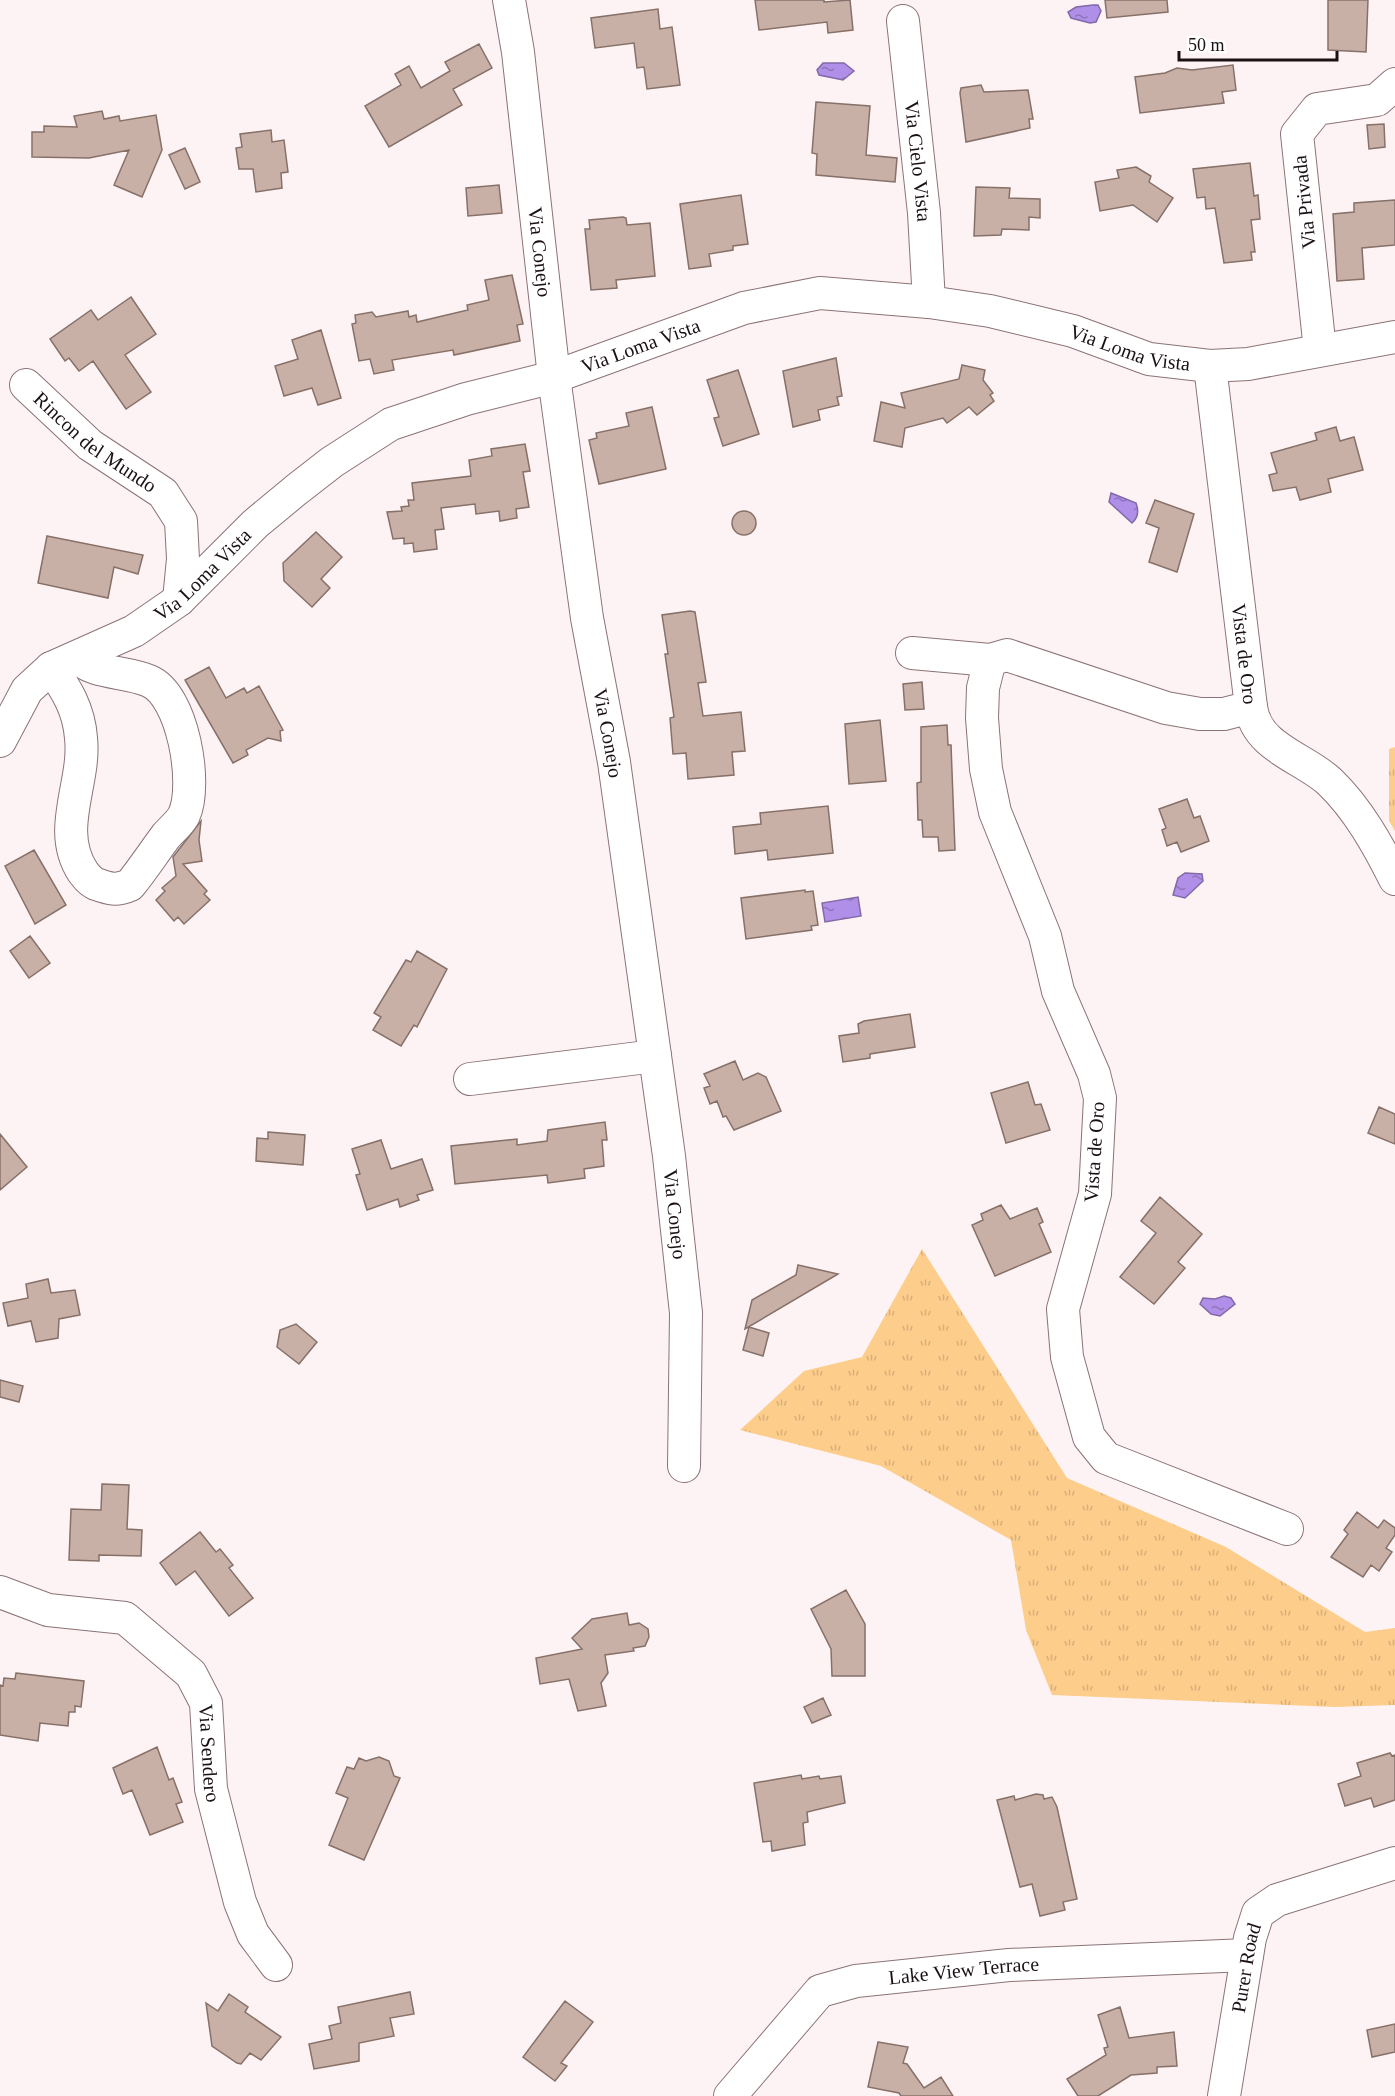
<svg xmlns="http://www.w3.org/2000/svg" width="1395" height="2096" font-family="'Times New Roman',serif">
  <defs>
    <pattern id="grass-tufts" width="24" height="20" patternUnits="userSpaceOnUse" patternTransform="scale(1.5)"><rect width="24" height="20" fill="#fdcd8c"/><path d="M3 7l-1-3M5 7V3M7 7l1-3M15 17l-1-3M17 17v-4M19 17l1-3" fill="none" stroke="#d8af78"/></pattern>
    <pattern id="water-ripples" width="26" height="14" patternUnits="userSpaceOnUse" patternTransform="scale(1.5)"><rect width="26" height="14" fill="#af8fe7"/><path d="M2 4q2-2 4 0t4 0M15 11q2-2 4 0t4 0" fill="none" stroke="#8e73ba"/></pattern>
  </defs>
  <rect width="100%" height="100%" fill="#fef3f4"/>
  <path fill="url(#grass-tufts)" d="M1395,747V831L1389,821V749Z
    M922,1249L1067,1478L1226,1547L1365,1632L1395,1628V1705L1335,1707L1052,1695L1026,1630L1011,1540L881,1466L740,1430L804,1371L862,1357Z"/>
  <path fill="url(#water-ripples)" stroke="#8369a7" stroke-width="1.5" d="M1093,5H1098L1101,11L1096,22L1090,23L1071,18L1068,12L1076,7Z
    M823,63H844L854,71L843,80L819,75L817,70Z
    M1111,493L1136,503C1139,511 1138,518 1132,523L1109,502Z
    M1185,873L1202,874L1203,881L1185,898L1173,895L1178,878Z
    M858,897L861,916L825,922L822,903Z
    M1224,1296L1231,1298L1235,1304L1220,1316L1211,1314L1200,1304L1203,1298L1215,1299Z"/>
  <path fill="#c9b0a7" stroke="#867068" stroke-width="1.5" d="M755,0H824V2L850,0L853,30L828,33L827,22L759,30Z
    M1105,0H1167L1168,12L1107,18Z
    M1328,0H1368L1366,52L1328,50Z
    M658,9L660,29L672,27L680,85L647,89L644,67L637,68L634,43L595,48L591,18Z
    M479,44L492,68L453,89L462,105L389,147L365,106L401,85L395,74L409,66L421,88L450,71L445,62Z
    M1233,65L1236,90L1222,92L1224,103L1140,113L1135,77L1165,73L1177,68L1192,70Z
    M981,85L984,92L1028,90L1033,119H1029L1030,128L966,142L960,93L961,88Z
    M816,102L870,106L866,155L897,158L895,182L816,175L817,154L812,153Z
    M102,111L104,119L119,116L120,121L156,115L162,150L142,197L114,185L129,150L89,158L32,157V132H44V126L77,127L74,116Z
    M1384,124L1385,147L1369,149L1367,125Z
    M271,130L272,142L284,140L288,172L281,173L282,188L256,192L253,169H239L236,148L242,147L240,134Z
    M185,148L200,182L185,189L169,155Z
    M1250,163L1254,196L1258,195L1260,219L1251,220L1255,252H1251L1252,260L1224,263L1215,208L1206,209L1205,197L1197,198L1193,169Z
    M1136,167L1151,176L1149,182L1173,198L1157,222L1133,205L1100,211L1095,182L1119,178L1117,170Z
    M499,185L502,213L468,216L466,188Z
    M976,187L1010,188L1009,198L1040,199V218L1029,217V230L1002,229L1001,235L974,236Z
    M741,195L748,244L733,246V250L709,254L711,266L689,269L680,204Z
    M1395,200V245L1362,248L1364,279L1337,281L1333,214L1354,212V203Z
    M623,217L626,218L627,225L650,223L655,276L616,280L617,288L591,290L585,229H590L589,220Z
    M512,275L523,324L517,325L520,341L454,355L453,350L392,360L394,370L374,374L370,359L359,361L352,324L356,323L355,315L372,312L376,317L408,311L409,317L416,315L417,322L468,310L467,305L489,300L485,280Z
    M131,297L156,334L125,355L151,392L126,409L93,361L79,371L69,358L65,361L50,339L91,310L98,320Z
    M321,330L341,398L318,405L312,388L284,396L275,366L298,359L292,340Z
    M836,358L842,396L837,397L839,405L818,410L820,420L793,427L783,371Z
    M962,365L985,370L983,380L993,393L990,395L994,401L977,415L969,407L947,423L943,418L905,428L902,447L874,441L881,402L905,408L901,393L959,379Z
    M738,370L759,434L723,446L714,418L719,417L707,380Z
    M652,407L666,469L599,484L589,440L597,438L596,433L629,426L626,413Z
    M1336,427L1340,441L1354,437L1363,470L1328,479L1331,492L1300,500L1296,487L1273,491L1269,475L1277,473L1271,453L1317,440L1315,433Z
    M525,444L530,471L523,472L529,507L516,509L517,518L500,521L499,511L476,514L475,504L441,508L444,529L435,530L437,549L414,552L413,543L404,544V538L393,539L387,512L402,511L401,507L409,506L408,500H414L412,483L471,476L469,460L492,456L491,449Z
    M1155,500L1194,514L1177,572L1149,562L1159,528L1146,523Z
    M732 523a12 12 0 1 1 24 0a12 12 0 1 1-24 0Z
    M316,532L342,557L321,579L330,588L312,607L284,581L283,563Z
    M47,536L143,555L138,574L114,567L108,598L38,583Z
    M690,611L695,612L706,682L698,683L703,716L741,712L745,751L732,752L734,775L688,779L686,753L673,754L670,718L674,717L665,654H668L662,615Z
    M209,667L226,698L244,688L247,693L259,686L283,730L280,731L281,741L268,738L246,750L248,755L233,763L185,680Z
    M922,682L924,709L905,710L903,684Z
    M880,720L886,781L849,784L845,724Z
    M947,725L948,745H951L955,850L939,851L938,837H923L922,820H918L917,783L921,782V727Z
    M1187,799L1194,818L1200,816L1209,841L1181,852L1177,842L1167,846L1162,830L1166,828L1159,809Z
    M828,806L833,853L768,860L767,850L735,854L733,827L761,824L760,813Z
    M201,821L199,840L202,861L183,864L207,891L204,894L210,900L184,924L178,917L174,921L156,900L165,891L162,888L176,876L173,857Z
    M34,850L66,905L35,924L5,866Z
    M805,890V892L813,891L818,925L811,926L812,930L746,939L741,898Z
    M30,936L50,963L29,978L10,951Z
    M417,951L447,969L417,1027L414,1025L401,1046L373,1030L381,1017L374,1013L406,960L411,962Z
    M910,1014L915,1047L870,1054V1058L843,1062L839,1036L859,1033L858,1024L864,1021Z
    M735,1061L743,1080L758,1073L766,1077L781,1111L734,1130L726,1116L723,1117L717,1101L710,1104L704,1088L710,1086L704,1074Z
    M1028,1082L1035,1105L1041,1104L1050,1130L1006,1143L991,1093Z
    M1379,1107L1395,1114V1144L1368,1133Z
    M605,1122L607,1140H602L604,1166L584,1169L585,1178L548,1183L547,1175L455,1184L451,1146L517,1139V1145L547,1141L548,1130Z
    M268,1132L305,1135L303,1165L256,1161L257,1138L268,1139Z
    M0,1134L27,1167L0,1190Z
    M381,1140L391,1169L422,1159L433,1190L417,1195L419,1200L400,1207L398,1199L367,1210L356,1175L360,1174L352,1149Z
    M1160,1197L1202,1234L1178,1262L1185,1268L1154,1304L1120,1277L1156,1233L1141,1221Z
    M1001,1205L1010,1219L1037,1208L1043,1222L1039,1224L1051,1252L995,1276L972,1225L983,1220L981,1214Z
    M798,1265L838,1274L745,1329L752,1300L796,1275Z
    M48,1279L51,1293L75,1290L80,1315L59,1319L58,1338L36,1342L31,1321L8,1326L3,1303L28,1298L26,1284Z
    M296,1324L317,1342L299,1364L277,1347L280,1330Z
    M749,1327L769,1333L763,1356L743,1350Z
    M0,1380L23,1386L19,1402L0,1397Z
    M102,1484L129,1485L127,1529L142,1530L141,1556L99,1555V1561L69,1560L71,1509L101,1510Z
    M1357,1512L1378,1528L1384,1520L1395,1528V1535L1386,1548L1392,1552L1379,1571L1371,1565L1363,1577L1331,1557L1348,1534L1344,1530Z
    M200,1532L216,1552L220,1549L233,1565L229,1568L253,1598L229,1616L195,1571L176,1585L160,1563Z
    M846,1590L865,1624V1676H832L831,1649L811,1609Z
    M627,1613L629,1625L639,1623L648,1629L649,1637L645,1646L633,1648L634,1651L605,1655L608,1673L601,1683L606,1706L578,1711L569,1679L540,1684L536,1658L582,1649L572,1638L592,1619Z
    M16,1673L84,1681L81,1707L75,1706V1712H69L68,1726L40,1723L38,1741L0,1735V1685L3,1686L4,1678L15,1679Z
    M823,1698L831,1715L812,1723L804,1707Z
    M157,1747L169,1780L173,1778L182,1802L176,1804L183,1822L150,1835L132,1790L123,1794L113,1768Z
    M1390,1753L1392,1756L1395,1755V1800L1374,1807L1371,1798L1345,1806L1338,1784L1361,1776L1357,1763Z
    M379,1757L389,1761L394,1776L400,1778L364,1860L329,1845L348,1798L336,1793L347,1767L354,1769L359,1758L366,1761Z
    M801,1775L802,1779L819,1776L820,1779L841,1776L845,1803L807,1812L808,1822L803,1823L805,1845L772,1851L771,1841L763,1842L754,1783Z
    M1036,1794L1043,1795L1044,1799L1052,1797L1057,1807L1077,1899L1063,1902L1065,1910L1040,1916L1032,1884L1020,1887L997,1800L1014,1796L1015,1800Z
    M410,1992L414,2014L390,2018L394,2036L359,2043V2061L314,2069L309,2044L332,2039L329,2026L341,2023L338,2007Z
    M229,1994L248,2007L245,2012L281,2037L261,2060L250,2053L241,2064L237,2063L212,2046L206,2003L218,2011Z
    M565,2001L593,2022L561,2063L567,2066L555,2081L523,2057Z
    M1120,2007L1129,2038L1174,2032L1177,2066L1157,2067V2073L1131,2075L1098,2096H1078L1067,2079L1106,2055L1104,2048L1108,2047L1098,2015Z
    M1395,2024V2052L1372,2057L1367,2030Z
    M878,2042L908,2047L903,2063L907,2064L924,2088L941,2077L953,2096H901L899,2093L868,2087Z"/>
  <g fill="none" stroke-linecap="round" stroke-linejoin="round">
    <g stroke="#8b7377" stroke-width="34">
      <g id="minor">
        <path id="s1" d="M509,0L518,52L554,377L587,618L614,762L669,1156L686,1313L684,1466"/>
        <path id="s2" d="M903,21L924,213L929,302"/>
        <path d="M1320,350L1297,134L1317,109L1377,100L1395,84"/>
        <path id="s3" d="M1210,366L1251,707L1224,714H1200L1166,708L1007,655L990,660L983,688L982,718L986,769L995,812L1045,936L1058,991L1094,1074L1100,1098L1095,1194L1063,1309L1067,1357L1089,1437L1106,1458L1287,1529"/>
        <path id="s4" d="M26,385L90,445L163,493L181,521L183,559L179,600"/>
        <path d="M912,653L990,660"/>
        <path d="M51,668C67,690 79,710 81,738C86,783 55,830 83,872C87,877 89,881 96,884C110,889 116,891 130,885C143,869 154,852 166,836C171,830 180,823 184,815C198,784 183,695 149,681C127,671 92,674 77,657"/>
        <path d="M1251,707C1256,748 1305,758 1330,782C1358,809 1378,845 1395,879"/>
        <path id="s5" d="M0,741L27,690L51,668L134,631L179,600L255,524L296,490L332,462L391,424L466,399L554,377L744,308L820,293L929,302L990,311L1073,331L1149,359L1210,366L1248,364L1395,337"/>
        <path d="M470,1079L655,1056"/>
        <path id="s6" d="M0,1592L48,1610L125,1618L191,1674L206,1703L211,1789L240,1902L253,1934L276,1965"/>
        <path id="s7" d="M730,2096L820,1991L856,1981L1009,1965L1247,1955"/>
        <path id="s8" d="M1224,2096L1250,1938L1258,1913L1277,1900L1395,1863"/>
      </g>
    </g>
    <use href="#minor" stroke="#fff" stroke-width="32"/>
  </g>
  <g text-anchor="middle" stroke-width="4.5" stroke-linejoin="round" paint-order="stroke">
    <g font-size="20" fill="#1b1113" stroke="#fff">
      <text dy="7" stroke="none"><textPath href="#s2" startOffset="141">Via Cielo Vista</textPath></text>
      <text transform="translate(1304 202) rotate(-96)" y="7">Via Privada</text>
      <text dy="7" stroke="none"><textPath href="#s1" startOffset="254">Via Conejo</textPath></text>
      <text dy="7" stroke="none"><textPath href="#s5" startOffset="774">Via Loma Vista</textPath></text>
      <text dy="7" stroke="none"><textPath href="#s5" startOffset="1278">Via Loma Vista</textPath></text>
      <text dy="7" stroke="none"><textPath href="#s4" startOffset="90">Rincon del Mundo</textPath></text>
      <text dy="7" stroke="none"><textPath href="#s5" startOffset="270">Via Loma Vista</textPath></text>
      <text dy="7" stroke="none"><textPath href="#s3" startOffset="290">Vista de Oro</textPath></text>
      <text dy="7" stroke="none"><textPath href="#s1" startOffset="740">Via Conejo</textPath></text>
      <text transform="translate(1094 1152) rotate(-86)" y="7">Vista de Oro</text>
      <text dy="7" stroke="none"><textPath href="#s1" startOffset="1226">Via Conejo</textPath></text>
      <text dy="7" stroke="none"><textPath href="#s6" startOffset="298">Via Sendero</textPath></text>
      <text dy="7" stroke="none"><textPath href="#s8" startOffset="130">Purer Road</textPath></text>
      <text dy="7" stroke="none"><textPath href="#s7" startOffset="284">Lake View Terrace</textPath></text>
    </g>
  </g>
  <path d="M1179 51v9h158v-9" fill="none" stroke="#1b1113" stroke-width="3"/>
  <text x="1188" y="51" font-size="18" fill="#1b1113" stroke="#ffffff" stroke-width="4.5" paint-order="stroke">50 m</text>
</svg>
